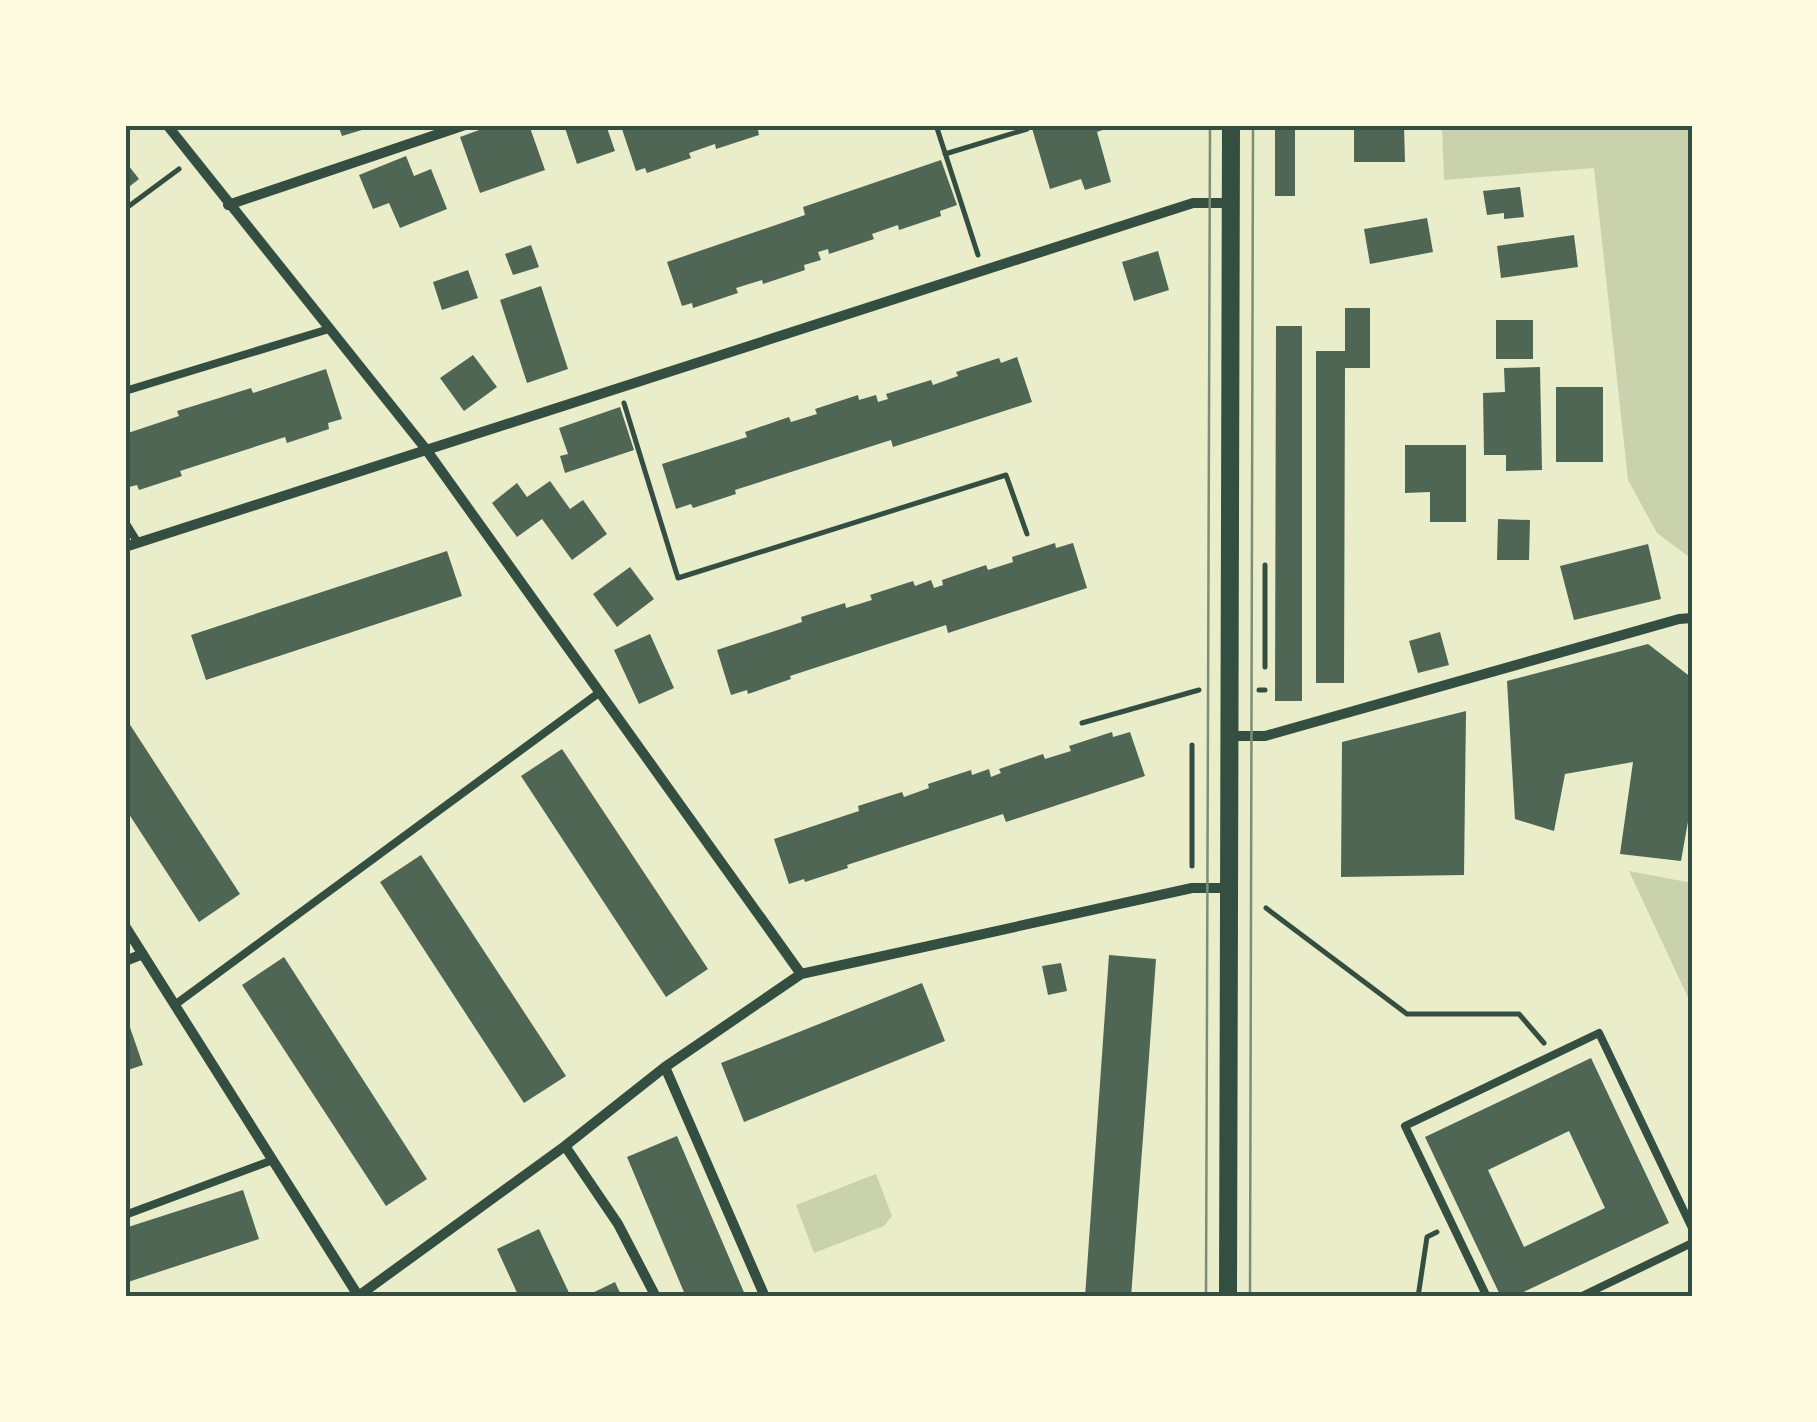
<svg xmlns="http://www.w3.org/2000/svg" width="1817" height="1422" font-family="'Playfair Display',serif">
  <rect width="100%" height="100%" fill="#e9edc9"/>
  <path fill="#cad2ad" d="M1442,125H1692V559L1657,533L1628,480L1594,168L1444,180Z
    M1629,871L1692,883V1006Z
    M876,1174L892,1216L884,1226L814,1253L796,1205Z"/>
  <path fill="#4f6655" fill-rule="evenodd" d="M338,125H374L375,126L342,136Z
    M493,125H529L545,170L480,193L460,137Z
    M564,125H606L615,151L577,164Z
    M624,125H769V126L758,130L759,135L716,149L715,144L689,153L691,158L647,173L645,168L636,171L621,126Z
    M1031,125H1107L1108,128L1097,132L1111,182L1085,190L1081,179L1050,189Z
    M1275,125H1295V196H1275Z
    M1354,125H1404L1405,162H1354Z
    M406,156L414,176L431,169L447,209L400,228L389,203L373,209L359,175Z
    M941,160L957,205L940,211L941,216L899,230L898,225L872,234L874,239L829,254L828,249L818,252L821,260L804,265L805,270L763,284L762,280L736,288L738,293L693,308L692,303L682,306L667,262L805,215L803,207Z
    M125,161L139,179L125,190Z
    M1520,187L1524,217L1504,219V213L1487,215L1483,191Z
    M1427,218L1433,252L1370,264L1364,229Z
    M1574,235L1578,267L1501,278L1497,246Z
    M531,245L539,267L513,275L505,254Z
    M1158,251L1169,290L1134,301L1122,262Z
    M468,270L478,298L442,310L433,282Z
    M541,286L568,369L527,383L500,300Z
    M1345,308H1370V368H1345L1344,683H1316V351H1345Z
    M1496,320H1533V359H1496Z
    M1276,326H1302V701H1275Z
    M473,355L497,387L464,411L440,378Z
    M1017,357L1032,402L893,447L891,440L735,490L736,494L693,508L691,504L676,509L662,464L747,437L745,432L789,417L791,422L817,414L815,409L858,395L859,400L876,395L878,402L888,399L886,394L931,380L933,385L958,376L956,372L999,358L1001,363Z
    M1540,367L1542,470L1506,471V455H1484L1483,393L1505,392L1504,368Z
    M326,369L342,419L328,423L329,429L287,443L285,437L180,471L182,476L139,490L137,485L125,488V434L179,416L177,411L216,399L251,388L253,393Z
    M1556,387H1603V462H1556Z
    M620,407L634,450L565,473L560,456L568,454L559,428Z
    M1405,445H1466V522H1430V492L1405,493Z
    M550,481L570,509L583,500L607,534L572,560L542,519L517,537L492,503L517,483L527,497Z
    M1498,519L1530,520L1529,560H1497Z
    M1055,543L1056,548L1073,543L1087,588L948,633L946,625L790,676L791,679L748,694L747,690L731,695L717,650L802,622L801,617L845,603L846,608L872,600L870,595L913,581L915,586L931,580L934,588L943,585L942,580L986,565L988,570L1013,562L1012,557Z
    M1648,544L1661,599L1574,620L1560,566Z
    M447,551L462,596L206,680L191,635Z
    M630,567L654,599L617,627L593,594Z
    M1440,632L1449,665L1418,673L1409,641Z
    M650,634L674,688L639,704L614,650Z
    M1648,644L1692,678V799L1681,861L1620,854L1633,762L1565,774L1554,831L1515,819L1507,681Z
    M1466,711L1464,875L1341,877L1342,742Z
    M125,717L240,894L199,922L125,808Z
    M1112,732L1113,737L1130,732L1145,776L1006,822L1003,814L847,865L848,868L805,882L804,879L789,884L774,839L859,811L858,806L902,792L904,797L929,788L928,784L971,770L972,775L989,769L991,777L1001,773L999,769L1043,754L1045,759L1071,751L1069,746Z
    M562,749L708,969L666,997L521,776Z
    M421,855L566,1076L524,1103L380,882Z
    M1109,955L1156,959L1148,1071L1131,1297H1085Z
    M284,957L427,1179L386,1206L242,985Z
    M1061,963L1067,991L1048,995L1042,966Z
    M922,983L945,1041L744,1122L721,1063Z
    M125,1013L143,1065L125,1071Z
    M1591,1058L1669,1223L1513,1297H1501L1425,1137ZM1569,1131L1605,1208L1524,1247L1488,1170Z
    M677,1136L746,1297H686L627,1157Z
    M243,1190L259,1239L125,1283V1228Z
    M539,1229L571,1297H519L497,1249Z
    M615,1282L622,1297H584Z"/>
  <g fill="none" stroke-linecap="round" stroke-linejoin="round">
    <path stroke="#344e41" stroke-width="5" d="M936,125L978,255
      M945,154L1027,129L1026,125
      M125,209L179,169
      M624,403L678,578L1006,475L1027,534
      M1265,565V667
      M1259,690H1265
      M1082,723L1199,690
      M1192,866V745
      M1266,908L1407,1014H1519L1544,1043
      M1418,1297L1427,1237L1437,1232"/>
    <path stroke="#344e41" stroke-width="8" d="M125,391L329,329
      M125,522L138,543
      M176,1004L600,692
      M125,1215L273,1160
      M1487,1297L1405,1126L1599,1033L1692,1228
      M1580,1297L1692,1243"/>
    <path stroke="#344e41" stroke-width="10" d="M167,125L425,448L801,974
      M228,205L465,125
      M125,547L1193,203H1231
      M1230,736H1265L1679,619L1692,618
      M125,926L359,1297
      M125,961L143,954
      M665,1067L765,1297
      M565,1146L618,1224L656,1297
      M357,1297L565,1146L665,1067L801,974L1192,888H1230"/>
    <path stroke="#344e41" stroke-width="18" d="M1228,1297L1231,125"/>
    <path stroke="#7c8e77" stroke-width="2.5" d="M1206,1297L1210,125
      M1250,1297L1253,125"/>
  </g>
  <rect width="1817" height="1422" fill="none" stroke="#fefae0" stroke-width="255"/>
  <rect x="128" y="128" width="1562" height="1166" fill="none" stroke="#344e41" stroke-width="4"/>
</svg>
